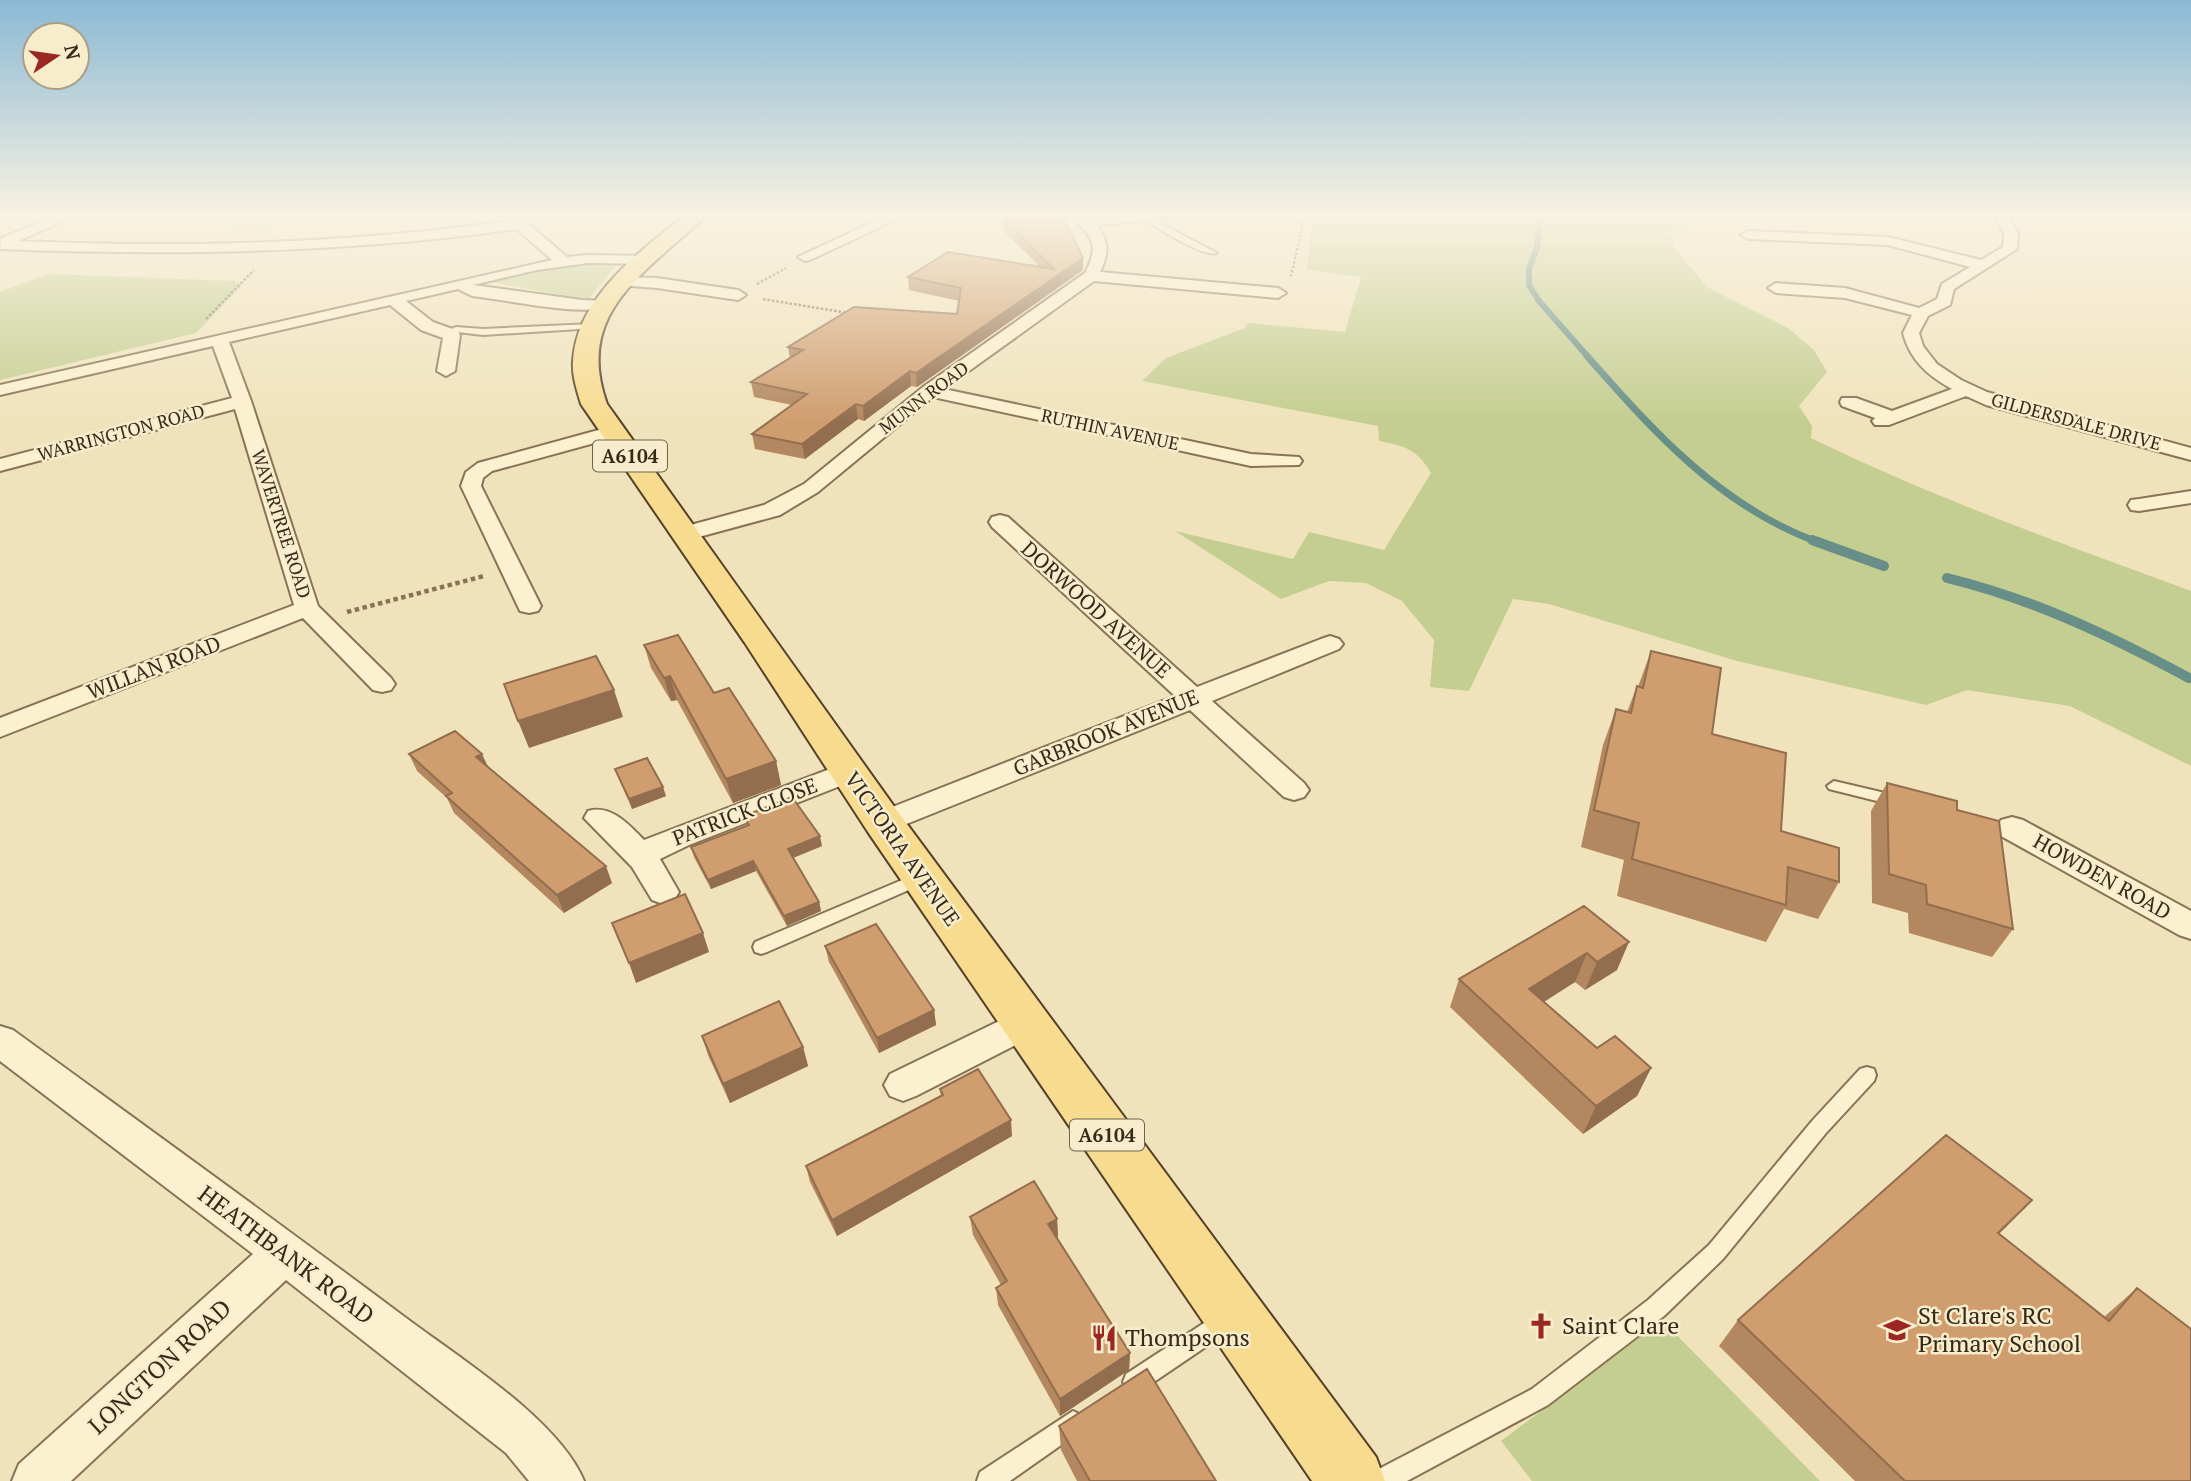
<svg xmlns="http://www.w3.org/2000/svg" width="2191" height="1481" font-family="'PT Serif',serif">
  <rect width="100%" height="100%" fill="#f0e3bc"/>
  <path fill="#c4ce90" d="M135,215H349L260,227L121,221Z
    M1351,215H1745L1692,223L1669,233L1674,239L1672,245L1707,287L1788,328L1814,350L1827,372L1799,406L1812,426L1811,438C1934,498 2063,544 2191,591V766L2070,706L1967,690L1926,705L1737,661L1549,604L1513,599L1469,691L1430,687L1434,640L1402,601L1366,583L1329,581L1281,599L1175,531L1293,559L1309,532L1384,550L1431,473C1417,449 1405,446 1379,441L1378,426L1142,381L1166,358L1245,328L1248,323L1345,332L1361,277L1307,270L1312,220Z
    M566,264H617L588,300L492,282Z
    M48,274L234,281L242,285L196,333L0,380V292Z
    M1662,1320L1820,1481H1532L1501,1441Z"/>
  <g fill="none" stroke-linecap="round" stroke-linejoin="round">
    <path stroke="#678e87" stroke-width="6" d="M1540,215L1537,248L1529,269V285L1539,301L1589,358"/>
    <path stroke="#678e87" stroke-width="7" d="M1587,356C1654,432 1720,506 1817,542"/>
    <path stroke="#678e87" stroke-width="10" d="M1812,540L1884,566
      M1947,578C2033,599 2111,636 2189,678"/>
    <g stroke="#887355" stroke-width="4">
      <path id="lane" d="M1144,215L1217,253C1203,258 1156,227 1142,218Z
        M592,324H595V328L483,335L457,332L446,336L442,333L456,327L483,329Z
        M1834,781L1902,797L1904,801L1897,806L1829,789L1827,786Z
        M921,872L927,874L929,878L927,882L767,952L761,954L755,952L753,947L755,942Z
        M1867,1067L1874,1069L1876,1075L1874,1081L1826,1133L1723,1259L1664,1316L1548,1405L1407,1481H1370L1373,1472L1532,1389L1648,1300L1709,1245L1812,1121L1860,1069Z
        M1224,1310L1232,1313L1235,1321L1232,1329L1142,1390L1134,1393L1126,1390L1123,1382L1126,1374Z
        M1073,1411L1081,1415L1085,1423L1081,1431L1010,1481H977L980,1472Z"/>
    </g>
    <g stroke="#887355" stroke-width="4">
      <path id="street" d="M60,215H78L18,241C182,248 346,244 509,221L503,215H518L567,257L588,255L647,256L654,260L647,264L588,263L537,270L473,285L582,300L610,301L612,304L610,307C575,316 509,300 472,296L458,289L406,301L433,322L458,331L460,335L455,371L446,376L437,371L443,338L421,330L390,305L229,342L251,401L318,606L391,678L395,684L391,690L382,692L373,690L303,618L0,737V718L294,605L235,409L0,471V459L232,398L213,346L0,395V385L552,260L517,229C345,253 174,256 0,249L1,238Z
        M888,215H906L810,260L805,261L798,257Z
        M1071,215H1086L1089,218L1169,215L1162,219L1097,225C1109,242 1109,254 1100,272L1278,288L1286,293L1278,298L1094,281L944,389L1251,454L1299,457L1302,461L1299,465L1251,466L933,397L818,492L780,515L684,541L676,539L673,534L676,529L764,505L804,484L923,387L1085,273C1101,243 1091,238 1071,215Z
        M1994,215H2008L2018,233L2017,249L1954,289L1950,305L1928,316L1919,333L1923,346L1937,364L1961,380L1987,392L2191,448V460L1986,405L1966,396L1889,425H1875L1872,421L1875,418L1842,406L1840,402L1842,398H1856L1892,411L1952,389C1928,376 1910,360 1903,333L1912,315L1845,298L1776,293L1768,288L1776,283L1845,288L1919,308L1937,299L1942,284L1970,267L1888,245L1748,239L1741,235L1748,231L1888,237L1981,260L2003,247L2004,233Z
        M624,277L657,278L738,290L746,295L738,300L657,288L619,285L616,282Z
        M613,426L623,432L620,436L492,471L483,478L481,486L541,606L538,611L529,613L520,611L461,486L466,472L478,463Z
        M2191,491V503L2139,511L2131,510L2128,505L2131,500L2139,499Z
        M1000,515L1008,517L1197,687L1321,639L1330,636L1339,639L1343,644L1339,649L1212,701L1304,783L1309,790L1304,797L1294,800L1284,797L1190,710L894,829L883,833L872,829L868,822L872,815L1175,696L992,527L989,522L992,517Z
        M848,762L858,765L862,772L858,779L689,845L660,859L679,892L674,900L663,904L652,900L632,867L584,818L588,811C611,804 629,825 644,840Z
        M2012,817L2023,820L2191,911V939L2179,935L2001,836L1997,828L2001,820Z
        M1026,1008L1039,1013L1044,1023L1039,1033L916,1096L903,1101L890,1096L884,1085L890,1074Z
        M0,1026L13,1030C142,1124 271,1217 398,1312C453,1354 558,1418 584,1481H529L506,1453L286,1280L71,1481H12L19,1464L253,1254L0,1061Z"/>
    </g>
    <g stroke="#55402a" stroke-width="4">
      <path id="primary" d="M685,215H705C696,228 681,237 670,248C618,293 581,332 607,404L898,812L1376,1457L1385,1481H1312L868,832L745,643L581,404C577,390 572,376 573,362C576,297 640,252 685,215Z"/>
    </g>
    <path stroke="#887355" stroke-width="2.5" stroke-dasharray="2.5 2" stroke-linecap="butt" d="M1290,215L1303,224L1291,276
      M757,284L786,268
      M763,299L848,313
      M206,319L254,270"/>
    <path stroke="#887355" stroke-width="4.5" stroke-dasharray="4.5 3.5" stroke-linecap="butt" d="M347,612L484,576"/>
    <use href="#lane" fill="#fbf0cf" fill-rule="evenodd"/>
    <use href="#street" fill="#fbf0cf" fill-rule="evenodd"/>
    <use href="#primary" fill="#f7dc90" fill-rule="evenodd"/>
  </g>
  <path fill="#b3875f" d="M1004,219L1083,258V270L917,387L911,386L864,421L858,419L805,459L755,449L752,434L792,405L754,397L751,382L790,359L788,347L957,314L959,301L909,290L908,277L1039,266L1004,231Z
    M644,645L714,693L776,761L781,785L733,803L677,700L671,701L651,668Z
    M1651,651L1712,734L1781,831L1839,882L1818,919L1784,909L1766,942L1617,896L1624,860L1581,847L1603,745L1616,709L1627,712L1637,686L1638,687Z
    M409,754L488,767L612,883L564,913L454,813L447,798L417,771Z
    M615,769L666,796L632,809Z
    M1887,783L1957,810L2013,929L1992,957L1909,933L1908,913L1872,903L1871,811Z
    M744,816L822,846L793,858L819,902L821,911L787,926L756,871L711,889L694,857L691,847L747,826Z
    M1584,906L1617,970L1585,990L1575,982L1544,1002L1597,1048L1651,1068L1637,1096L1583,1134L1450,1007L1459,979Z
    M825,946L934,1010L936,1025L879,1053L829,962Z
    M702,1036L803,1047L808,1066L730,1103L708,1055Z
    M940,1089L1012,1136L837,1236L810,1182L806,1166L941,1096Z
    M970,1217L1057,1219L1058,1237L1056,1238L1130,1353L1129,1370L1060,1416L998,1305L996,1288L1001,1285L973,1235Z
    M1999,1234L2104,1317L2137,1288L2191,1481H1855L1719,1346L1738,1320Z
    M1059,1426L1216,1481H1077L1061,1450Z"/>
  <path fill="#926e4e" d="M1083,258V270L917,387L916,373Z
    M910,371L911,386L864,421L863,406Z
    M856,404L858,419L805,459L802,444Z
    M670,676L677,700L671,701L664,678Z
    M614,690L623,717L529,748L518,721Z
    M482,754L490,771L476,757Z
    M776,761L781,785L733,803L726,779Z
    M663,787L666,796L632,809L629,799Z
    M820,836L822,846L790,859L788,849Z
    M753,861L756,871L711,889L708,880Z
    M606,866L612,883L564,913L557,895Z
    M819,902L821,911L787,926L784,916Z
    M703,933L709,952L636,983L629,963Z
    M1629,942L1617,970L1585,990L1597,962Z
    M1587,953L1575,982L1519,1017L1529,989Z
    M934,1010L936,1025L879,1053L877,1038Z
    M803,1047L808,1066L730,1103L723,1084Z
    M1651,1068L1637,1096L1583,1134L1596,1106Z
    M1011,1120L1012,1136L837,1236L832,1220Z
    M2032,1200L2006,1227L1972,1260L1998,1233Z
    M1057,1219L1058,1237L1049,1243L1048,1224Z
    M1130,1353L1129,1370L1060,1416V1399Z"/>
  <path fill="#d09d6f" stroke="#926e4e" stroke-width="2" d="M1011,215H1062L1083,258L916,373L910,371L863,406L856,404L802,444L752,434L807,394L751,382L803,350L788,347L854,307L957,314L961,288L908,277L948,252L1054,269L1004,219Z
    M678,635L714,693L729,688L776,761L726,779L670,676L664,678L644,645Z
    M1651,651L1721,668L1712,734L1786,753L1781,831L1839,848V882L1788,867L1786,905L1632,859L1639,823L1594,810L1616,709L1631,713L1637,686L1643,688Z
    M596,656L614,690L518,721L504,684Z
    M455,731L482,754L476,757L606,866L557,895L446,796L452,793L409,754Z
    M647,758L663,787L629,799L615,769Z
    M1887,783L1957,801V810L1999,821L2013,929L1927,904L1926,885L1889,874Z
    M792,797L820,836L788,849L819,902L784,916L753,861L708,880L691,847L749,825L744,816Z
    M685,894L703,933L629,963L612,923Z
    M1584,906L1629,942L1597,962L1587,953L1529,989L1597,1048L1615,1036L1651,1068L1596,1106L1459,979Z
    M876,924L934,1010L877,1038L825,946Z
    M779,1001L803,1047L723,1084L702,1036Z
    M978,1069L1011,1120L832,1220L806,1166L943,1095L940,1089Z
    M1946,1135L2032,1200L1998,1233L2109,1321L2137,1288L2191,1329V1481H1905L1738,1320Z
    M1034,1181L1057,1219L1048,1224L1130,1353L1060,1399L996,1288L1007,1281L970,1217Z
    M1147,1369L1216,1481H1090L1059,1426Z"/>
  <linearGradient id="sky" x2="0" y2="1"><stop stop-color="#8bb9d5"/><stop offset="0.51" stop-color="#f8f2e1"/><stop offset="1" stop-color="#f8f2e1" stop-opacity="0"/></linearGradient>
  <rect width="2191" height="422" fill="url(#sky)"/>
  <defs>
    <g id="church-bare" transform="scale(2.1)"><path d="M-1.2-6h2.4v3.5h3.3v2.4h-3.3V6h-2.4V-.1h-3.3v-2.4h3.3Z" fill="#9a2722" stroke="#f7edcc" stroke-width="2.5" paint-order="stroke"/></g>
    <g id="school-bare" transform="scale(2.1)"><path d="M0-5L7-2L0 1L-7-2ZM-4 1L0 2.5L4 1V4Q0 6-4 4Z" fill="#9a2722" stroke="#f7edcc" stroke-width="2.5" paint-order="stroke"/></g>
    <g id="restaurant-bare" transform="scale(2.1)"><path d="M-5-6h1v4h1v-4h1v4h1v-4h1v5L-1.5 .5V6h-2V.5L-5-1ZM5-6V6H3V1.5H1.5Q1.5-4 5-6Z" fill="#9a2722" stroke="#f7edcc" stroke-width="2.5" paint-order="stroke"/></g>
  </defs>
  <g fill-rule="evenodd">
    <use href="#church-bare" x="1541" y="1326"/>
    <use href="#school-bare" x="1897" y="1330"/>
    <use href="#restaurant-bare" x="1104" y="1338"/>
  </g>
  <g text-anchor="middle" stroke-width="5" stroke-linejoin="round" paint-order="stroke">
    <g font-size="18" fill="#36291a" stroke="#f7edcc">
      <text transform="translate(924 398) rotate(-37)" y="6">MUNN ROAD</text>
      <text transform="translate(2076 422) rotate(15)" y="6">GILDERSDALE DRIVE</text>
      <text transform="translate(1110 430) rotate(12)" y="6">RUTHIN AVENUE</text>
      <text transform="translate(121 433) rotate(-15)" y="6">WARRINGTON ROAD</text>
      <text transform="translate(281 524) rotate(72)" y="6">WAVERTREE ROAD</text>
    </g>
    <g fill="#f7edcc" stroke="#70644f" stroke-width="2">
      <rect x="593" y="440.5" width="74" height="31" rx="5"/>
      <rect x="1070" y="1119.5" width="74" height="31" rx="5"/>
    </g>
    <g font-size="19" font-weight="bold" fill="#36291a">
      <text x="630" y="463">A6104</text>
      <text x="1107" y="1142">A6104</text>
    </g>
    <g font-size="21" fill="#36291a" stroke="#f7edcc">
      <text transform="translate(1096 610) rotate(42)" y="7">DORWOOD AVENUE</text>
      <text transform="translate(154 668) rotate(-21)" y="7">WILLAN ROAD</text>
      <text transform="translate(1106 733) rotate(-22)" y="7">GARBROOK AVENUE</text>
      <text transform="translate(745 812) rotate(-21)" y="7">PATRICK CLOSE</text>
      <text transform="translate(902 849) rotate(55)" y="7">VICTORIA AVENUE</text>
      <text transform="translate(2102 877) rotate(29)" y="7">HOWDEN ROAD</text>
    </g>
    <g font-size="24" fill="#36291a" stroke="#f7edcc">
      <text transform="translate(286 1255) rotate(37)" y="8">HEATHBANK ROAD</text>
      <text transform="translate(160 1367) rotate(-43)" y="8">LONGTON ROAD</text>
    </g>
    <g font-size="24" fill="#36291a" stroke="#f7edcc" text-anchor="start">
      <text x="1918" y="1324">St Clare's RC<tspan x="1918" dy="28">Primary School</tspan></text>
      <text x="1562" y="1334">Saint Clare</text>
      <text x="1125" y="1346">Thompsons</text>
    </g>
  </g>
  <g transform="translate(56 56) rotate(77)"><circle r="33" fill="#f7edcc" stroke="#aa9f85" stroke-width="2"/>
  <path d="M0-5L12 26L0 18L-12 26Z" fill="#9a2722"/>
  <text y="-10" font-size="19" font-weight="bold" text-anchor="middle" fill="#36291a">N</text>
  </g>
</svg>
